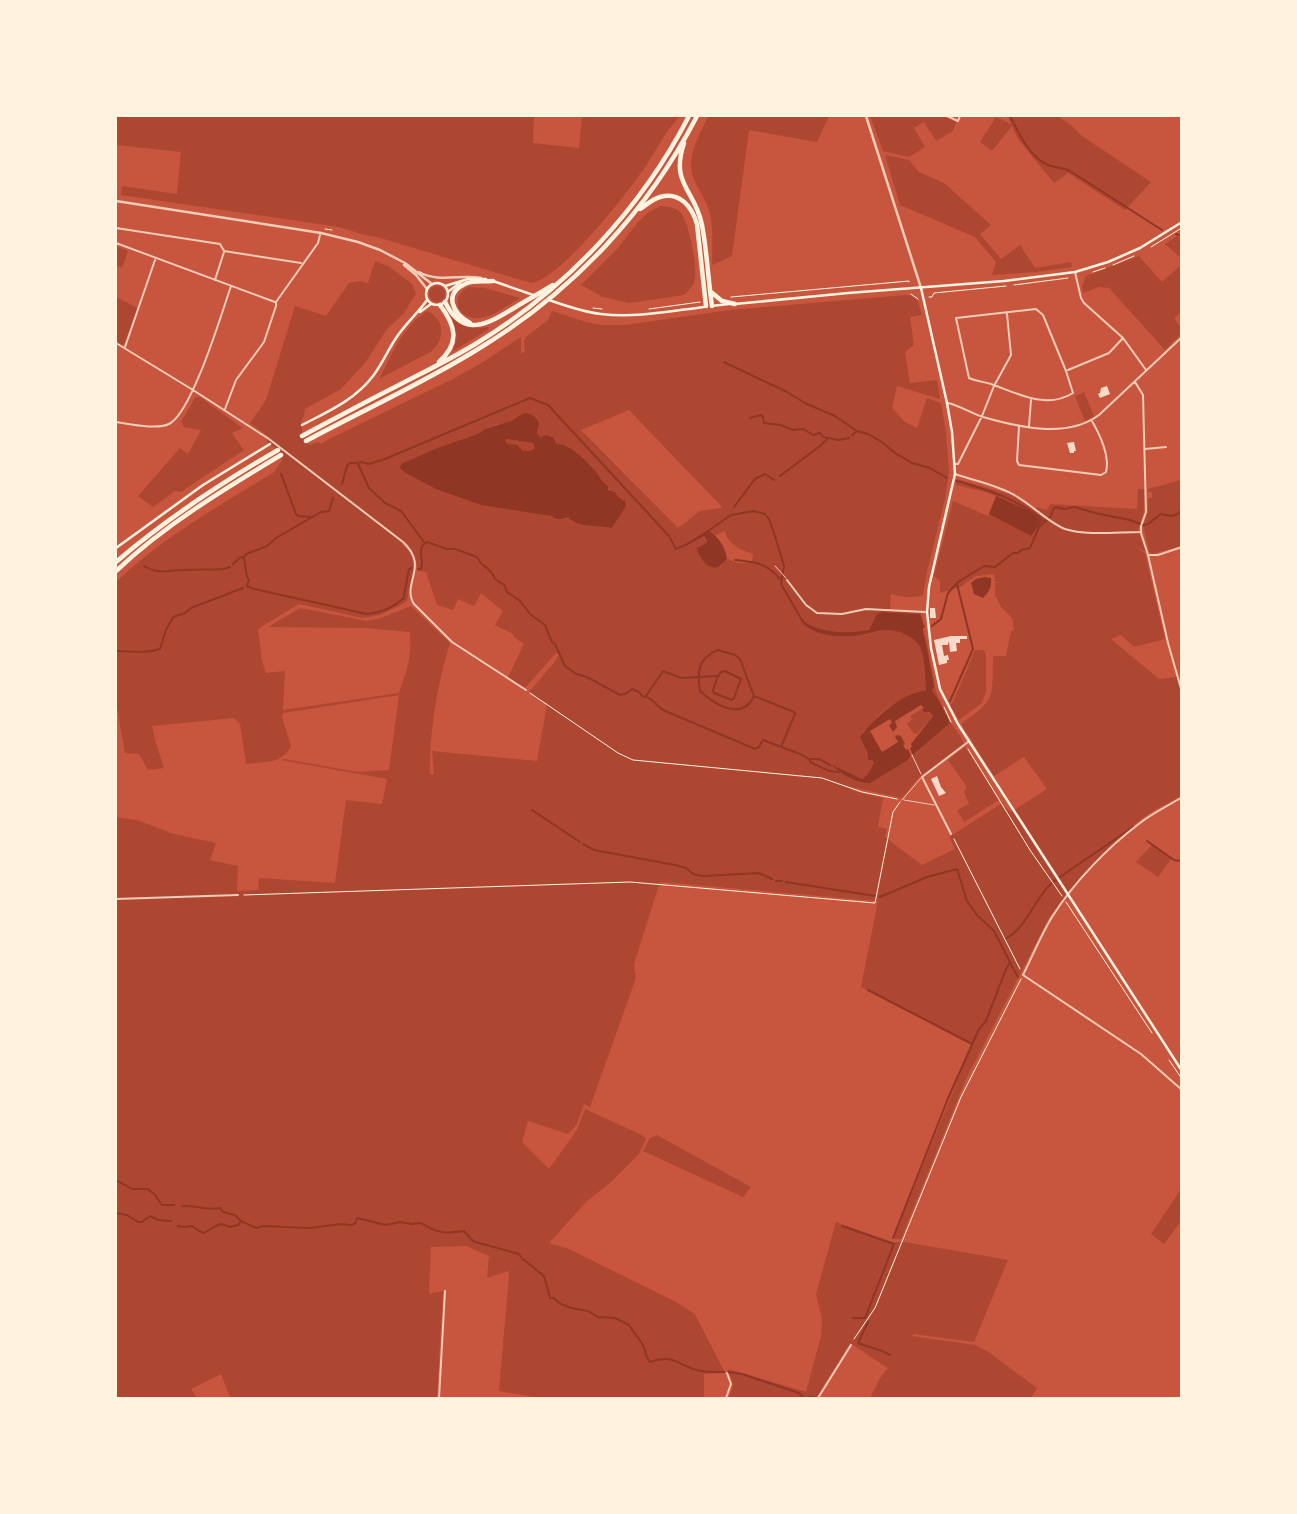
<svg xmlns="http://www.w3.org/2000/svg" width="1297" height="1514" font-family="'Golos Text',sans-serif">
  <rect width="100%" height="100%" fill="#c8553d"/>
  <path fill="#ae4732" fill-rule="evenodd" d="M116,116H534L533,143L579,148L582,116H679C676,122 670,127 666,133C658,145 652,158 643,170C626,195 560,279 531,283L377,237L368,236L339,227L121,195L122,186L177,194L181,152L116,145Z
    M708,116H829L817,142L749,130L732,256L712,265C712,248 714,227 709,210C704,194 690,180 691,163C692,147 702,130 708,116Z
    M870,116H943L956,122L953,131L936,141L924,122L914,128L925,147L909,157L883,151Z
    M1008,116H1057L1070,124L1082,136L1151,182L1125,210L1068,173L1054,183L1018,139L1012,126L992,151L980,142L996,117L1011,124Z
    M885,155L909,160L919,172L944,183L991,225L980,234L1001,259L1020,245L1035,268L1071,262L1072,267L1036,272L992,275L996,262L975,237L900,205Z
    M661,206C669,207 676,207 681,213C689,223 699,271 694,283C692,287 687,292 684,295L629,303L603,297L581,285C593,273 605,261 617,249C630,234 641,213 661,206Z
    M1177,236L1181,238V258L1165,244Z
    M116,246L128,251L122,268L116,265Z
    M1139,256L1162,282L1181,265V312L1174,318L1181,328V334L1165,350L1109,288L1099,287L1083,293L1082,287L1086,276Z
    M375,261L388,266L412,284L416,294L404,313L387,329L365,363L341,389L305,409L304,416L301,421L303,439L310,445L318,442L321,444L329,439L453,379L483,362L521,337V353L525,352L524,341L526,337L548,320L552,311L586,322L602,325H625L730,310L906,295L911,296L917,300L922,315L910,317L914,345L905,352L910,383L937,380L940,399L897,386L892,408L905,422L917,428L927,398L941,403L946,432L949,472L945,499L927,572L923,595C912,599 901,597 891,594L890,611L921,613L924,625L919,614L882,612L877,615L869,630C849,633 814,636 802,617L809,629C821,633 833,637 846,637C859,637 871,633 883,630C895,628 915,636 921,648C925,658 924,679 926,691C909,694 886,707 874,720C870,725 867,729 862,733L868,760H872L874,764L868,774L862,779L830,765L851,779L863,783L908,760L950,723L938,699L932,692L924,627L936,692L950,722L961,737L964,744L919,777L902,798L852,787L850,789L861,793L883,798L878,827L887,829L885,837L922,865L955,849L949,837L1001,804L1011,812L1047,789L1024,757L994,776L963,727L962,723C997,699 992,697 993,656H1006L1011,631L1014,630L1012,618L1001,607L995,595V583L1000,582H995L994,574L976,576L960,587L940,593V581L934,576L953,501L988,516L989,514L1031,536L1028,510L986,492L956,485L957,479L1012,495L1035,509L1037,507L1047,510L1050,504L1137,509L1138,489H1144V511L1138,530L1146,552L1133,545L1145,553L1165,639L1134,647L1121,635L1111,639L1159,679L1177,677L1182,699L1181,796C1172,802 1162,805 1153,811C1120,833 1095,861 1070,891H1067L1064,898L1050,916L966,1079L901,1239H893L972,1045L861,987L878,901L660,882L634,964L636,978L590,1107L584,1104L577,1124L568,1134L528,1121L522,1142L549,1169L577,1130L585,1109L644,1136L646,1139L639,1154L610,1183L587,1201L549,1243L569,1249L678,1303L695,1314L725,1373L704,1374V1398H540L499,1391L509,1275L508,1271L487,1278L489,1256L466,1246L431,1247L429,1294L443,1291L437,1398H232L230,1397L221,1374L191,1389L197,1398H116V817L137,820L174,834L216,843L210,860L238,866L237,891L258,890L259,878L335,883L346,800L382,804L387,779L281,760L284,759L358,772L389,770L399,695L283,713L282,717L291,746C283,764 263,762 246,764L240,724L234,718L152,726L156,743L164,768L148,770L139,754L125,753L116,702V582C163,537 219,506 274,472L282,461L281,452L266,441L270,438L250,423L266,400L295,306L326,316L349,283L360,281L368,283ZM629,410L722,507V508L700,511L678,528L581,430ZM524,413L537,429L538,435L541,437L546,435L556,439L557,444C570,443 589,462 597,473C603,481 605,490 615,492L618,497L624,500C621,510 618,521 611,528L601,525L591,526L572,522L568,517C562,519 557,523 552,516L401,464L437,448L478,434L485,429L498,424H502L511,421ZM710,531L716,535L725,531C729,546 740,549 753,554L752,563H738L727,559L720,567L697,548L706,543L707,541L703,536ZM404,541C413,550 416,558 418,571L426,572L437,605L453,610L458,599L474,606L481,593L503,611L495,625L513,634L514,637L524,644L508,677L525,688L556,653L559,655L553,664L529,692L547,704L537,761L432,751L434,775L430,774C429,733 438,682 450,643L411,606L381,618L367,621L300,608L268,627L365,628L410,632C411,659 408,668 399,693L283,710L285,671L266,673L262,661L258,629L299,604L363,618L380,615L401,605L407,601L414,570L413,561L409,551L402,544Z
    M429 294a8 8 0 1 1 16 0a8 8 0 1 1-16 0Z
    M468,287L485,288L520,298C508,305 493,317 479,318C459,320 448,298 468,287Z
    M116,297L136,307L137,310L124,344L121,345L116,341Z
    M427,311C445,319 445,339 432,351L379,379L398,342L413,322L424,313Z
    M450,316C462,327 473,330 488,327L489,329L453,351C459,338 457,328 450,316Z
    M1084,392L1094,416L1085,421L1075,396Z
    M200,397L243,428L232,433L244,450L181,492L175,491L153,507L138,496L180,448L188,454L201,430L184,427L181,422L195,398Z
    M507,439L533,443L535,448L530,451H523L517,446L508,444L505,441Z
    M1181,480V546L1152,554L1149,551L1143,526L1148,512V498H1152V492H1148V489Z
    M975,650H984L986,655V692L982,703L959,720L950,705L953,702Z
    M922,709L933,716L917,734L913,733L907,724L912,719L910,716Z
    M965,747L999,800L964,822L957,810L969,804L964,792L967,787L948,760Z
    M1152,845L1171,859L1158,877L1136,862Z
    M657,1135L751,1187L743,1197L643,1151L650,1138Z
    M1181,1189V1221L1164,1244L1151,1234Z
    M836,1222L892,1242H905L1008,1260L974,1342L913,1334L912,1336L975,1345L987,1351L1037,1388L1031,1398H870L880,1378L888,1368L850,1343L816,1398H729L733,1385L728,1369L806,1392L821,1336L822,1319L816,1294Z"/>
  <path fill="#8f3625" fill-rule="evenodd" d="M524,413C531,413 536,417 539,423L537,432L538,435L541,437L546,435L554,438L557,444C570,443 589,463 597,473C601,479 602,482 608,486V490L615,492L618,497L625,501L626,506L612,528C598,525 576,528 568,517C562,519 557,522 552,516L481,505L436,489L404,472L400,468L401,464L437,448L478,434L485,429L511,421ZM507,439L533,443L535,448L530,451H523L517,445L508,444L505,441Z
    M996,496L1028,510L1042,521L1031,536L989,514Z
    M708,530C717,535 726,548 727,559C725,561 720,566 718,567C708,571 698,556 697,548L706,543L707,541L704,536L686,546L685,544Z
    M985,577L991,578C992,587 989,592 983,598L974,594L971,583L976,579Z
    M882,612L919,614C923,616 921,623 925,626L923,629L934,686L932,691L938,699L950,723L913,755L910,748L912,747L911,744L933,716L929,712H924L922,709L924,708L921,705L895,721L897,727L893,732L889,725L892,723L890,719L870,731L882,752L898,742L895,736L898,735L901,736L905,744L903,745L906,750L908,749L911,756L908,760L870,783C855,784 840,773 830,764L862,779L868,774L874,763L872,760H868L867,752L860,737C872,720 904,691 926,691C925,680 925,656 920,647C915,637 899,630 887,630C877,630 865,635 855,636C837,638 803,635 798,614C802,617 805,623 810,625C829,634 850,633 869,630L877,614Z"/>
  <g fill="none" stroke-linecap="round" stroke-linejoin="round">
    <path stroke="#8f3625" stroke-width="2" d="M1010,116C1018,132 1030,158 1048,165C1056,168 1062,167 1070,171L1162,230
      M1176,234L1182,236
      M724,362L787,392L805,403L835,416L857,431
      M750,418L761,415L763,417L764,423L781,425L793,430L803,429L813,435L820,433L823,437L828,438
      M852,435L857,431L868,434L882,442L895,453L912,463L930,468L947,478
      M358,464L369,488L385,503L401,511L424,542
      M281,474L296,514L298,516L314,517
      M780,476L820,446L828,438L839,440L849,438
      M956,481C960,481 963,483 967,484C994,492 1020,501 1043,520
      M342,484L347,466L350,463H357L361,462L369,464L385,459L530,398L548,405L669,536L676,549L685,545
      M333,498L329,511L321,512L276,538L267,546L246,554L244,558L247,577L249,580L247,586L254,589L367,614C380,613 394,607 404,598
      M734,507L755,479L765,474L774,480
      M708,531L731,515L754,511L765,514L769,519L774,533L784,566L781,584L799,615
      M735,560C755,562 767,563 780,579
      M233,564L241,557L244,558
      M144,566C160,575 167,570 183,570C197,569 210,570 224,569L230,567
      M418,569H421C425,559 415,549 427,542L447,549H455L477,557L480,562L492,573L495,579L504,585L507,592L519,600L531,615L545,625L552,642L555,644L565,666L576,674L587,677L620,695L627,693L632,689L639,692L642,696L649,698L663,710L755,749L759,747L763,740L800,754L809,759H819L830,765
      M404,596L409,569L412,568
      M932,626L941,619L948,593L958,582L984,566L995,567L1013,553H1018L1021,550L1030,548L1039,527L1051,516L1053,510L1055,507L1064,509L1075,507L1095,513L1130,520L1143,525L1148,524L1161,514L1171,516L1178,514L1182,509
      M116,651C131,651 146,654 160,649L166,630L173,617L185,613L191,608L243,588
      M646,696L663,671L681,678L718,676L721,672L725,671L741,679L734,698L732,700L714,693L713,690L718,676
      M754,696C742,722 714,704 700,691C697,672 698,658 718,650L735,655L740,659L754,696L794,712L795,714L781,747
      M950,701L973,649L957,584
      M810,760V762L829,771L839,772
      M532,810L580,842
      M1147,841L1174,860L1182,861
      M583,844L594,850L675,865L686,868L693,874L703,876L759,873L772,879
      M1060,877L1133,827
      M776,881H782
      M1054,881L1056,880
      M786,882L875,896
      M880,897L927,877L957,869L967,901L977,915L994,931L1013,968
      M1007,938C1028,926 1034,898 1052,883
      M1014,970L1018,977
      M868,990L972,1044
      M116,1180L132,1189H148L155,1195L162,1205H174
      M182,1206C195,1205 207,1211 220,1208L223,1212L235,1215L241,1221L256,1228L264,1226L310,1228L341,1224L351,1225L355,1224L357,1218L386,1225L400,1222L412,1224L421,1223C436,1233 446,1234 464,1231L473,1241L479,1243L519,1254L521,1257
      M116,1213L127,1215L138,1222H142L150,1216L158,1220L171,1221
      M178,1226L185,1227L192,1226L199,1231L204,1233L216,1226L221,1224L230,1227L238,1225L241,1221
      M842,1226L894,1244L865,1318H853
      M893,1238L949,1096L979,1029L986,1021L1006,969L1010,962
      M523,1259L544,1276L550,1298H554L559,1303L571,1308L588,1311L598,1317L615,1318L629,1325C633,1332 639,1338 643,1345C646,1352 645,1356 650,1362C676,1353 679,1367 701,1371C708,1372 717,1372 724,1372
      M868,1322L858,1343C869,1348 880,1348 890,1355
      M728,1372L742,1374L799,1393L804,1398
      M808,1398L810,1397L817,1398"/>
  </g>
  <path fill="#f7dbc8" d="M1107,386L1110,394L1100,398L1098,394L1100,393L1101,388Z
    M1074,442L1076,451H1074V453H1070L1067,443Z
    M930,608H935L936,618H930Z
    M951,636H967V639H960V643H956L957,651L950,652L949,642L948,643V645H942L944,656L948,655L949,660H947V663L939,665L934,640Z
    M937,776L941,787L946,793L939,796L931,779Z"/>
  <g fill="none" stroke-linecap="round" stroke-linejoin="round">
    <path stroke="#fff3e0" stroke-width="1" d="M325,229L332,230
      M1151,247L1180,229
      M1113,265L1134,256
      M1093,272L1105,268
      M1014,285L1068,278
      M911,294L918,299
      M731,297L909,281V282
      M929,297H932L934,293L1006,286
      M593,308L602,309
      M649,309L700,302
      M530,693L618,753L633,760L822,778L862,792L897,799
      M944,707L951,722
      M968,749L1030,850L1062,896
      M954,839L1020,969
      M244,895L630,882L875,903L893,812L900,802
      M1066,902L1152,1033
      M1169,1060L1182,1079
      M854,1339L875,1308L961,1097L1021,979"/>
    <path stroke="#f1ccb7" stroke-width="1" d="M775,566L786,578
      M912,755L921,774
      M902,800L921,778
      M904,800L934,805"/>
    <path stroke="#f1ccb7" stroke-width="2" d="M947,116L958,121L960,116
      M116,228L220,244L224,251L301,263
      M116,243L275,302
      M1075,272L1081,298L1084,303L1123,338L1146,370
      M215,280L224,252
      M1036,309L1043,315L1066,371L1073,393C1046,410 1017,393 991,384C984,382 976,381 969,378L956,318Z
      M116,343L193,390L269,439L403,542C430,567 401,583 414,604L452,642L526,690
      M125,347L155,260
      M1068,370L1109,353L1123,338
      M1135,382L1143,395L1146,512L1141,526V533L1148,555L1168,643L1182,692
      M948,403C960,406 971,413 983,417C1018,427 1067,439 1099,415L1182,337
      M225,409L236,380L264,342L276,306V302L318,243L320,235
      M116,422C130,424 157,430 169,424C192,413 222,312 231,286
      M1019,426L1017,461L1019,465L1101,475L1106,472C1110,456 1100,435 1092,421
      M1029,426L1031,400
      M1145,449L1166,447
      M955,464H958L982,416L994,386L1011,355L1007,314
      M955,474C975,481 998,485 1016,496C1032,505 1049,523 1065,529C1086,536 1118,532 1140,532
      M1149,555H1158L1182,547
      M787,580L806,605L817,613L842,614L866,609L925,612
      M1182,797C1168,806 1153,813 1140,823C1108,847 1074,882 1052,917C1041,935 1033,955 1023,975L1141,1054L1182,1090
      M951,834L922,777L968,742
      M116,899L238,895
      M217,1398H224
      M439,1398L445,1291
      M726,1398L731,1384L727,1373
      M818,1398L851,1345"/>
    <path stroke="#f1ccb7" stroke-width="2.5" d="M866,116L921,288
      M116,201L321,233L358,242L380,250L405,263L432,284
      M404,265L416,275L427,289
      M419,272C438,283 461,274 481,278"/>
    <path stroke="#fff3e0" stroke-width="2.5" d="M493,281L536,296
      M426 294a11 11 0 1 1 22 0a11 11 0 1 1-22 0Z
      M445,286L468,279H486
      M921,288L947,403L952,432L955,474L929,587L927,612L931,648L940,689L958,724L1182,1071
      M449,291L461,282
      M549,300C566,306 583,312 601,314C636,318 670,311 704,307
      M735,304L848,293L1004,281L1075,272L1108,262L1140,248L1182,222
      M711,306L729,304
      M420,312L431,304
      M302,425C327,412 355,400 373,376C382,364 388,350 396,338C405,324 418,313 427,300
      M116,548L203,485L270,444"/>
    <path stroke="#fff3e0" stroke-width="4.5" d="M684,143C670,185 695,189 702,225C707,251 708,279 712,306
      M640,209C646,205 653,199 660,197C680,191 692,207 697,224L706,306
      M711,292L722,301L735,304
      M445,302C463,339 488,324 514,308C527,300 540,293 553,285
      M470,323C453,314 443,294 465,284C473,280 483,282 493,281
      M439,362C460,343 456,326 440,305
      M302,436C334,419 365,402 397,386C424,372 451,359 477,343C567,288 641,209 689,116
      M306,441C365,409 426,382 483,346C574,290 648,211 697,116
      M116,562C166,519 221,483 278,450
      M116,571C165,525 224,489 281,455"/>
  </g>
  <rect width="1297" height="1514" fill="none" stroke="#fff3e0" stroke-width="234"/>
</svg>
